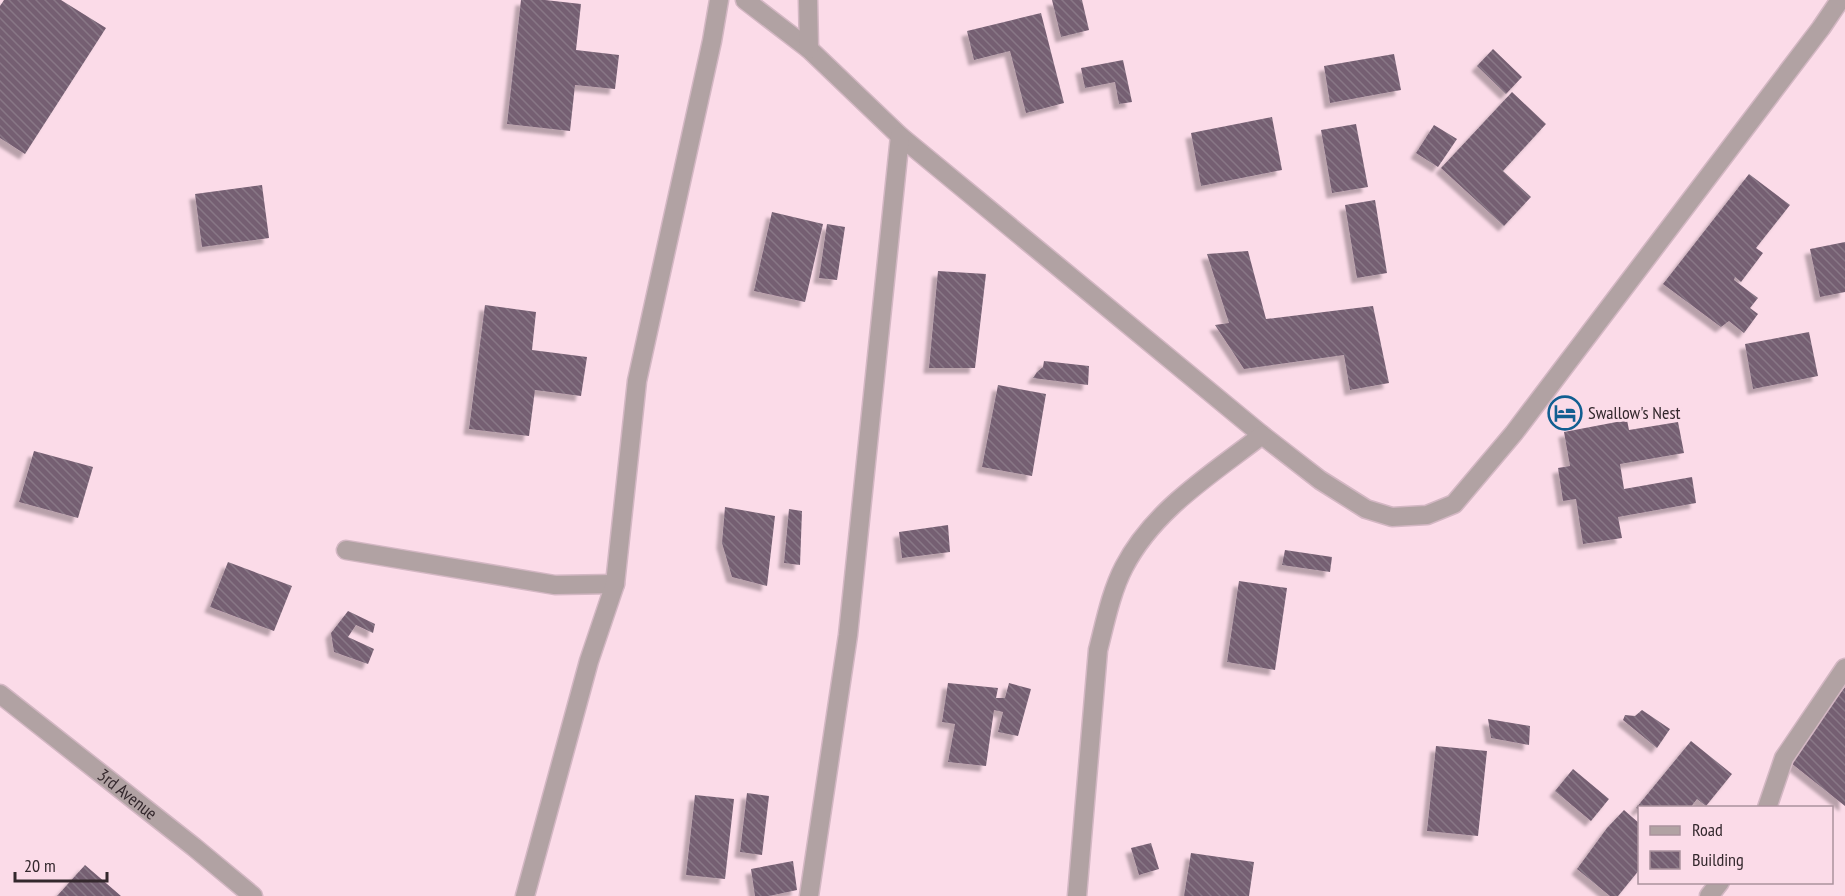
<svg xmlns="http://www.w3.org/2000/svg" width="1845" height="896" font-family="'PT Sans Narrow',sans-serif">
  <defs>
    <pattern id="building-back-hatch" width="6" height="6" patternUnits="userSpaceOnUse" patternTransform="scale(1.5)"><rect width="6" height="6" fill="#755f72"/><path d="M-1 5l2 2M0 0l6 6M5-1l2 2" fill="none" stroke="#887786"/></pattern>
    <filter id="shadow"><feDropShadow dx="-5.5" dy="5.5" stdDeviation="1.5" flood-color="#0004"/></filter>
  </defs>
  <rect width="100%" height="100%" fill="#fbdbe8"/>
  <path fill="url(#building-back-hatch)" filter="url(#shadow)" d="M4,0H61L106,28L25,154L0,138V6Z
    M521,0H545L581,4L576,50L619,55L615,89L575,85L570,131L507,124Z
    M1052,0H1082L1089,30L1061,37Z
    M1041,13L1064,103L1026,113L1010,51L974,60L967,31Z
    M1493,49L1522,77L1506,94L1477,66Z
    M1394,54L1401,90L1330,103L1324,66Z
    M1123,60L1132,102L1119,104L1115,82L1085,88L1081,68Z
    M1512,92L1546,124L1503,171L1531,197L1504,226L1441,168Z
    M1272,117L1282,170L1201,186L1191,133Z
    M1356,124L1368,187L1332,193L1321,130Z
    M1434,125L1457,139L1438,167L1416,153Z
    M1749,174L1790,205L1756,248L1763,253L1741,282L1735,277L1734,280L1758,298L1750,308L1758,314L1744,333L1729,321L1721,327L1663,284Z
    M262,185L269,238L202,247L195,194Z
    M1375,200L1387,273L1357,278L1345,205Z
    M772,212L823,224L805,302L754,291Z
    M827,224L845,227L837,280L819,278Z
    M1845,242V292L1820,297L1810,249Z
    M1248,251L1266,319L1373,306L1389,383L1350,390L1344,355L1244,369L1215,325L1229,323L1207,254Z
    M938,271L986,274L975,368H929Z
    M485,305L536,312L532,350L587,357L581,396L535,390L529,436L469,429Z
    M1809,332L1818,376L1753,389L1745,344Z
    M1044,361L1089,366L1088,385L1033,378L1037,372L1043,367Z
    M998,385L1046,394L1032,476L982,467Z
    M1627,420L1629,430L1678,422L1684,453L1620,464L1624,489L1692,477L1696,503L1618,517L1622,538L1583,544L1576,499L1563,501L1558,468L1570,466L1564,432Z
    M34,451L93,467L78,518L19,502Z
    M725,507L775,516L767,586L732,577L722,543Z
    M789,509L802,511L800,565L784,563Z
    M948,525L950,552L902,558L899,532Z
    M1285,550L1332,557L1330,572L1282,565Z
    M228,562L292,586L274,631L210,607Z
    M1239,581L1287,588L1275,670L1227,662Z
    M348,611L375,624L373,633L356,625L348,637L374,649L368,664L334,652L331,633Z
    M948,683L998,688L996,698H1005L1009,683L1031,689L1018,736L998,732L1003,712L994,710L986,766L948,762L955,724L942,722Z
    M1845,687V806L1786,759Z
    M1642,710L1670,729L1657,748L1623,720L1625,715L1635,716Z
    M1488,719L1530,726L1529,745L1491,738Z
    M1691,741L1732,774L1706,806L1697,799L1690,808H1640V811L1636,808Z
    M1436,746L1487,751L1478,836L1427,831Z
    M1573,769L1609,799L1591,821L1555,791Z
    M747,793L769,796L762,855L740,852Z
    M695,795L734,799L725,879L686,875Z
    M1624,810L1640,824V869L1618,896H1610L1577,869L1607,828Z
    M1151,843L1159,869L1139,875L1131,848Z
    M1191,853L1254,862L1249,896H1184Z
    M793,861L797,890L769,896H755L751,869Z
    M85,865L121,896H57Z"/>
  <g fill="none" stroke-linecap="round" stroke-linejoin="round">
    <g stroke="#d3b7c3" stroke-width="21">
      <g id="minor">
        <path d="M745,0L809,49L900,136L1262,435L1320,480L1366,509L1392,517L1427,515L1454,504L1514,433L1821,28L1840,0"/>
        <path d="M808,0L809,49"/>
        <path d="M346,550L555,585L615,584"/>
        <path id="s1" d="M0,694L194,847L253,896"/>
        <path d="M1767,808L1784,758L1845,668"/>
        <path d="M525,896L589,661L615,584L637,381L712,41L719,0"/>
        <path d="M809,896L848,635L900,136"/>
        <path d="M1077,896L1098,650C1105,623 1111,592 1124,567C1154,509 1212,474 1262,435"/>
        <path d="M1709,896L1720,882"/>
      </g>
    </g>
    <use href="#minor" stroke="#b1a2a3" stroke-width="18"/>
  </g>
  <defs>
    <g id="hotel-ring" transform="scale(1.725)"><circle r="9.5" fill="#fbdbe8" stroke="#115e91" stroke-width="1.5"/><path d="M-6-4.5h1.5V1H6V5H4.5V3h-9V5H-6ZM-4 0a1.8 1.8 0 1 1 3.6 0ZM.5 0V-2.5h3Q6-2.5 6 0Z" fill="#115e91"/></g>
  </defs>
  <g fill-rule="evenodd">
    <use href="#hotel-ring" x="1565" y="413"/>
  </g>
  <g text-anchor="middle" stroke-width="6" stroke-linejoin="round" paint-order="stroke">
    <g font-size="18" fill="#34282d" stroke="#fbdbe8" text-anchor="start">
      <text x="1588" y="419">Swallow's Nest</text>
    </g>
    <g font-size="18" fill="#34282d" stroke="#fbdbe8">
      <text dy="6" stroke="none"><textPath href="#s1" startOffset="162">3rd Avenue</textPath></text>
    </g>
  </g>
  <rect x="1638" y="806" width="195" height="78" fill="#fbdbe8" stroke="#ab939d" stroke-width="1.5"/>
  <rect x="1650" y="826" width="30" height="9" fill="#b1a2a3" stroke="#ab939d" stroke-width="1.5"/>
  <text x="1692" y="836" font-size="18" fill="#34282d">Road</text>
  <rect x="1650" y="851" width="30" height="18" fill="url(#building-back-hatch)" stroke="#ab939d" stroke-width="1.5"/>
  <text x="1692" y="866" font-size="18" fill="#34282d">Building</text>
  <path d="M15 872v9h92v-9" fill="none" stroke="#34282d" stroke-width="3"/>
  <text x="24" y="872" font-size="18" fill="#34282d" stroke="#fbdbe8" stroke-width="4.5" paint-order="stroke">20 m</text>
</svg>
